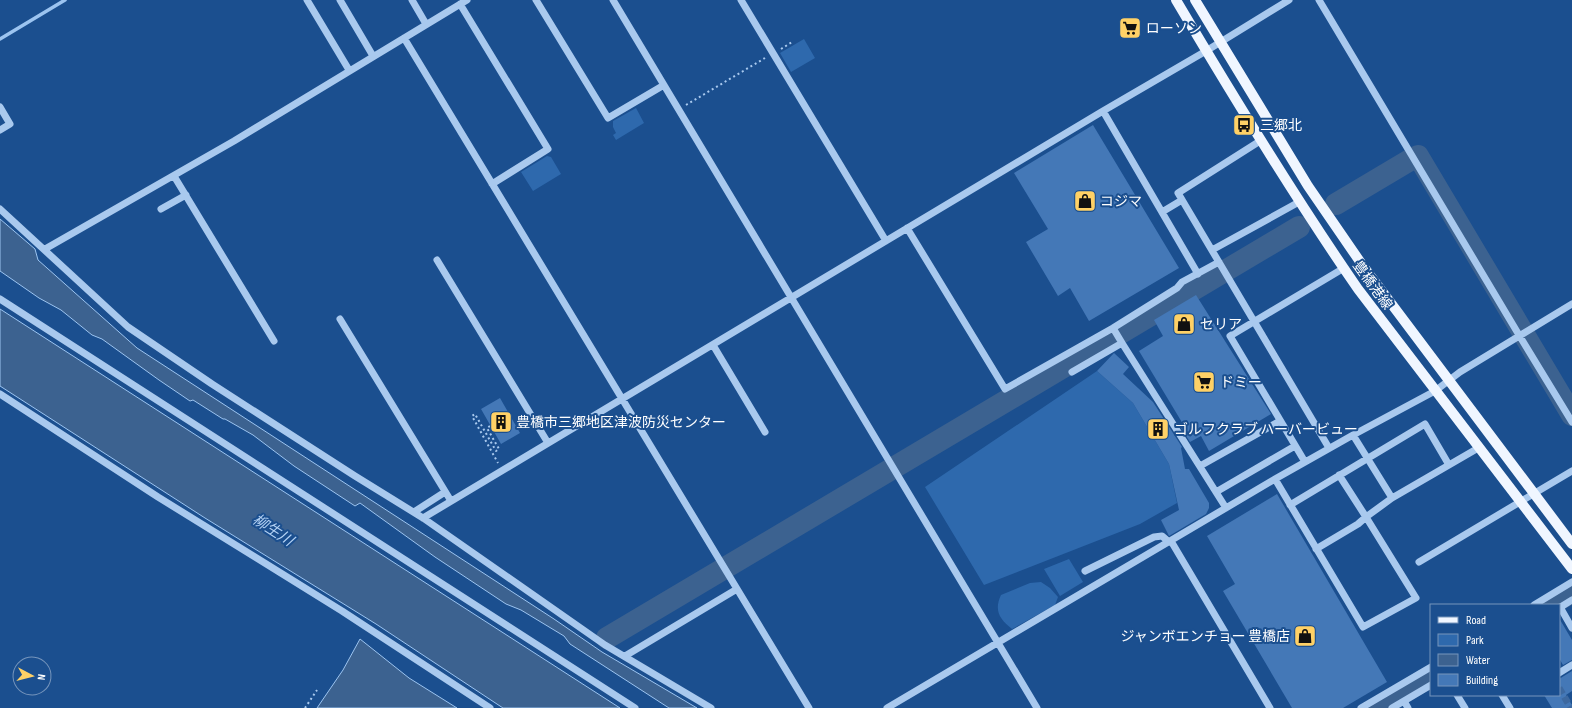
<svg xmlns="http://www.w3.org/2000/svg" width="1572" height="708" font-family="'Sofia Sans Condensed','Noto Sans JP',sans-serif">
  <rect width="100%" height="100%" fill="#1b4f8f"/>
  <path fill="#2e69ad" d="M804,39L815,58L791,72L780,53Z
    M636,108L644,123L616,140L613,135L616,133L613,127V121Z
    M547,156L551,157L561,174L533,191L521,172Z
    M1097,371L1133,403L1169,464L1177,503L1140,524L984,585L925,487Z
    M1069,559L1083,582L1060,596L1044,569Z
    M1041,582L1050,588L1058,597L1055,605L1012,629C999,619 994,610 1001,595L1030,583Z"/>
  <path fill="#3c6290" stroke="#9cc4f0" d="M0,219L35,249L38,260L137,348L554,619L602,652L697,708H669L570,644L564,636L521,610L506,604L435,557L360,503L355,506L294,466L253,435L225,419H223L193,400L190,401L159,380L102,339L92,335L61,310L39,298L0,271Z
    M0,309L620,708H503L376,624L205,518L0,386Z
    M360,639L409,678L457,708H317L343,670Z"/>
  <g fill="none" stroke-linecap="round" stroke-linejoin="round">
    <path stroke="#9cc4f0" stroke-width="3.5" d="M0,39L65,0"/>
    <path stroke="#3c6290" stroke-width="22" d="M1418,156L1572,415
      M1336,204L1410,160
      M1550,605L1572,592
      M607,638L1299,227
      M1378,708L1431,676"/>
  </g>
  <path fill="#4478b7" d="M1093,125L1179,268L1089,321L1070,288L1058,296L1026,242L1048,229L1014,173Z
    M1196,295L1271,414L1209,451L1201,436L1190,442L1180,426L1189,434L1139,351L1163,336L1154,320Z
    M1114,353L1129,367L1123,374L1153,402L1182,447L1181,448L1185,469H1189L1209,503V508L1206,514L1169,536L1161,520L1179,510L1169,464L1133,403L1097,371Z
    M500,398L520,433L501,444L481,409Z
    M1277,494L1387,682L1343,708H1292L1223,591L1235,584L1207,536Z
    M1559,618L1572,640V660L1563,665L1559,658Z
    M1572,671V691L1566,695L1572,705V708H1552L1544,695H1559V679Z"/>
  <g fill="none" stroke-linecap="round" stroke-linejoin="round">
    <path stroke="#3d69a0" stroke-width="7" stroke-dasharray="7 3.5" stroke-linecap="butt" d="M1559,688L1571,708"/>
    <path stroke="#a9c9ee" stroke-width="2" stroke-dasharray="2 3" stroke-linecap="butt" d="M781,49L792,42
      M686,105L765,58
      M490,426L487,428L499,449L496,451L475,414L472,416L498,463
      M305,708L317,690"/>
    <path stroke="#a9c9ee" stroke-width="7" d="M307,0L349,70
      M340,0L373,56
      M412,0L426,24
      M536,0L608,118L664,85
      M613,0L1037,708
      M741,0L886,241
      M1319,0L1519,335L1572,422
      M460,4L548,149L492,184
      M404,38L809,708
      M0,107L10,124L0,130
      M1103,111L1198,274
      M1260,141L1178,193L1329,448
      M174,176L274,341
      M0,209L128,327L212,384L355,476L423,518L605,645L711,708
      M161,209L186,195
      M1162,212L1182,200
      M907,228L1005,389L1113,328L1177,288L1182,282L1219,262
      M45,249L234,141L467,0
      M1212,250L1299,202
      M437,260L548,443
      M0,299L635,708
      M340,319L451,501
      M1113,328L1122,343
      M713,345L765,432
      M1072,372L1122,343L1226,508
      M0,394L158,497L342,611L490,708
      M1353,435L1392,498
      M1305,462L1230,336L1344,268
      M1200,466L1280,421
      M1275,479L1363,627L1416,598L1366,517L1392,498L1480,447
      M1216,492L1295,446
      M1290,505L1425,424L1449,465
      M414,512L445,492
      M423,518L1103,111L1206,51L1289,0
      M1171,541L1270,708
      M1316,549L1358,524L1366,517L1339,475
      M1419,562L1572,471
      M1085,571L1154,537L1162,536L1169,542
      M1534,605L1572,582
      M1560,607L1572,628
      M1559,608L1572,600
      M625,656L737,589
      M1559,673L1572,665
      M1457,695L1465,708
      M1502,695L1510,708
      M1404,701L1408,708
      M887,708L1275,479L1353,435L1435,391L1460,372L1572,304
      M1361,708L1431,667
      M1392,708L1431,685"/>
    <path stroke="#f0f6ff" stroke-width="10" d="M1176,0C1234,98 1293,195 1358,289L1572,569
      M1195,0L1308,186L1363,266L1572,544"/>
  </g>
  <defs>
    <g id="supermarket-square" transform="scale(1.15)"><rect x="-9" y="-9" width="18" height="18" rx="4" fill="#ffd166" stroke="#1b4f8f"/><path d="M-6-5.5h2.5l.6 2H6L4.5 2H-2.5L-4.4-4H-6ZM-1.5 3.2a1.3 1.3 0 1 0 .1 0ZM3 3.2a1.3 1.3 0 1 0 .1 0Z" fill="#111"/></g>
    <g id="bus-square" transform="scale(1.15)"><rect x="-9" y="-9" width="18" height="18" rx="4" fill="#ffd166" stroke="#1b4f8f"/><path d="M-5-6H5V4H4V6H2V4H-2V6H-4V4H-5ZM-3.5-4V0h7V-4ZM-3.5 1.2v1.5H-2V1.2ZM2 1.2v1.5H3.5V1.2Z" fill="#111"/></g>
    <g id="shop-square" transform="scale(1.15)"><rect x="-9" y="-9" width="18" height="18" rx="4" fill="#ffd166" stroke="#1b4f8f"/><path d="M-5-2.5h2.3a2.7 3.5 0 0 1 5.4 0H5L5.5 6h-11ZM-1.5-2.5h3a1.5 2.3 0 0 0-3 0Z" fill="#111"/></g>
    <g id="building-square" transform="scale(1.15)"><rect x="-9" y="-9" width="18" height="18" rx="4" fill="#ffd166" stroke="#1b4f8f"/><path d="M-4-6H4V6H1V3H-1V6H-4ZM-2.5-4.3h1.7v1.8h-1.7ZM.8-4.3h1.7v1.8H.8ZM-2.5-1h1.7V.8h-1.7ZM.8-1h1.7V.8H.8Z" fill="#111"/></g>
  </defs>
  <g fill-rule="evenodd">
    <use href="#supermarket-square" x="1130" y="28"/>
    <use href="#bus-square" x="1244" y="125"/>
    <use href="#shop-square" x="1085" y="201"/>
    <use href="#shop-square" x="1184" y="324"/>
    <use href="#supermarket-square" x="1204" y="382"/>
    <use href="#building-square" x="501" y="422"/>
    <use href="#building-square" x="1158" y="429"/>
    <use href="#shop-square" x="1305" y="636"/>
  </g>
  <g text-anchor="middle" stroke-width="4" stroke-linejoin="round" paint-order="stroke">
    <g font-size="14" fill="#fff" stroke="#1b4f8f" text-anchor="start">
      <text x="1146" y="33">ローソン</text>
      <text x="1260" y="130">三郷北</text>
      <text x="1100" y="206">コジマ</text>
      <text x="1200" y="329">セリア</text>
      <text x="1220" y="387">ドミー</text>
      <text x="516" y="427">豊橋市三郷地区津波防災センター</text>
      <text x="1174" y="434">ゴルフクラブ ハーバービュー</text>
      <text x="1290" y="641" text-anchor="end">ジャンボエンチョー 豊橋店</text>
    </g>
    <g font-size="14" fill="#fff" stroke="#1b4f8f">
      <text transform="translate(1373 285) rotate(54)" y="5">豊橋港線</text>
    </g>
    <g font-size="15" font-style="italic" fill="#b5d3f5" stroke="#1b4f8f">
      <text transform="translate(273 530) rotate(33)" y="5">柳生川</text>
    </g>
  </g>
  <rect x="1430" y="604" width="130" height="92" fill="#1b4f8f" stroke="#7695bc"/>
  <rect x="1438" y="617" width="20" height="6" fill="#f0f6ff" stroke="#7695bc"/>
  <text x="1466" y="624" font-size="12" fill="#ffffff">Road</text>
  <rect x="1438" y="634" width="20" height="12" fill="#2e69ad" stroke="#7695bc"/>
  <text x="1466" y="644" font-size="12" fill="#ffffff">Park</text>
  <rect x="1438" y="654" width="20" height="12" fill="#3c6290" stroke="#7695bc"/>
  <text x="1466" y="664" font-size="12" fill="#ffffff">Water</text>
  <rect x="1438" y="674" width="20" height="12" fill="#4478b7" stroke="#7695bc"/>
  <text x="1466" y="684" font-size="12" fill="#ffffff">Building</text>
  <g transform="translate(32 676) rotate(97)"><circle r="19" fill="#1b4f8f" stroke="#7695bc"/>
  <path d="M0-3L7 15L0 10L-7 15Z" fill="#ffd166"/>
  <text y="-6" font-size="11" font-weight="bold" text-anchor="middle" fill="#ffffff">N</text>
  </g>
</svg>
